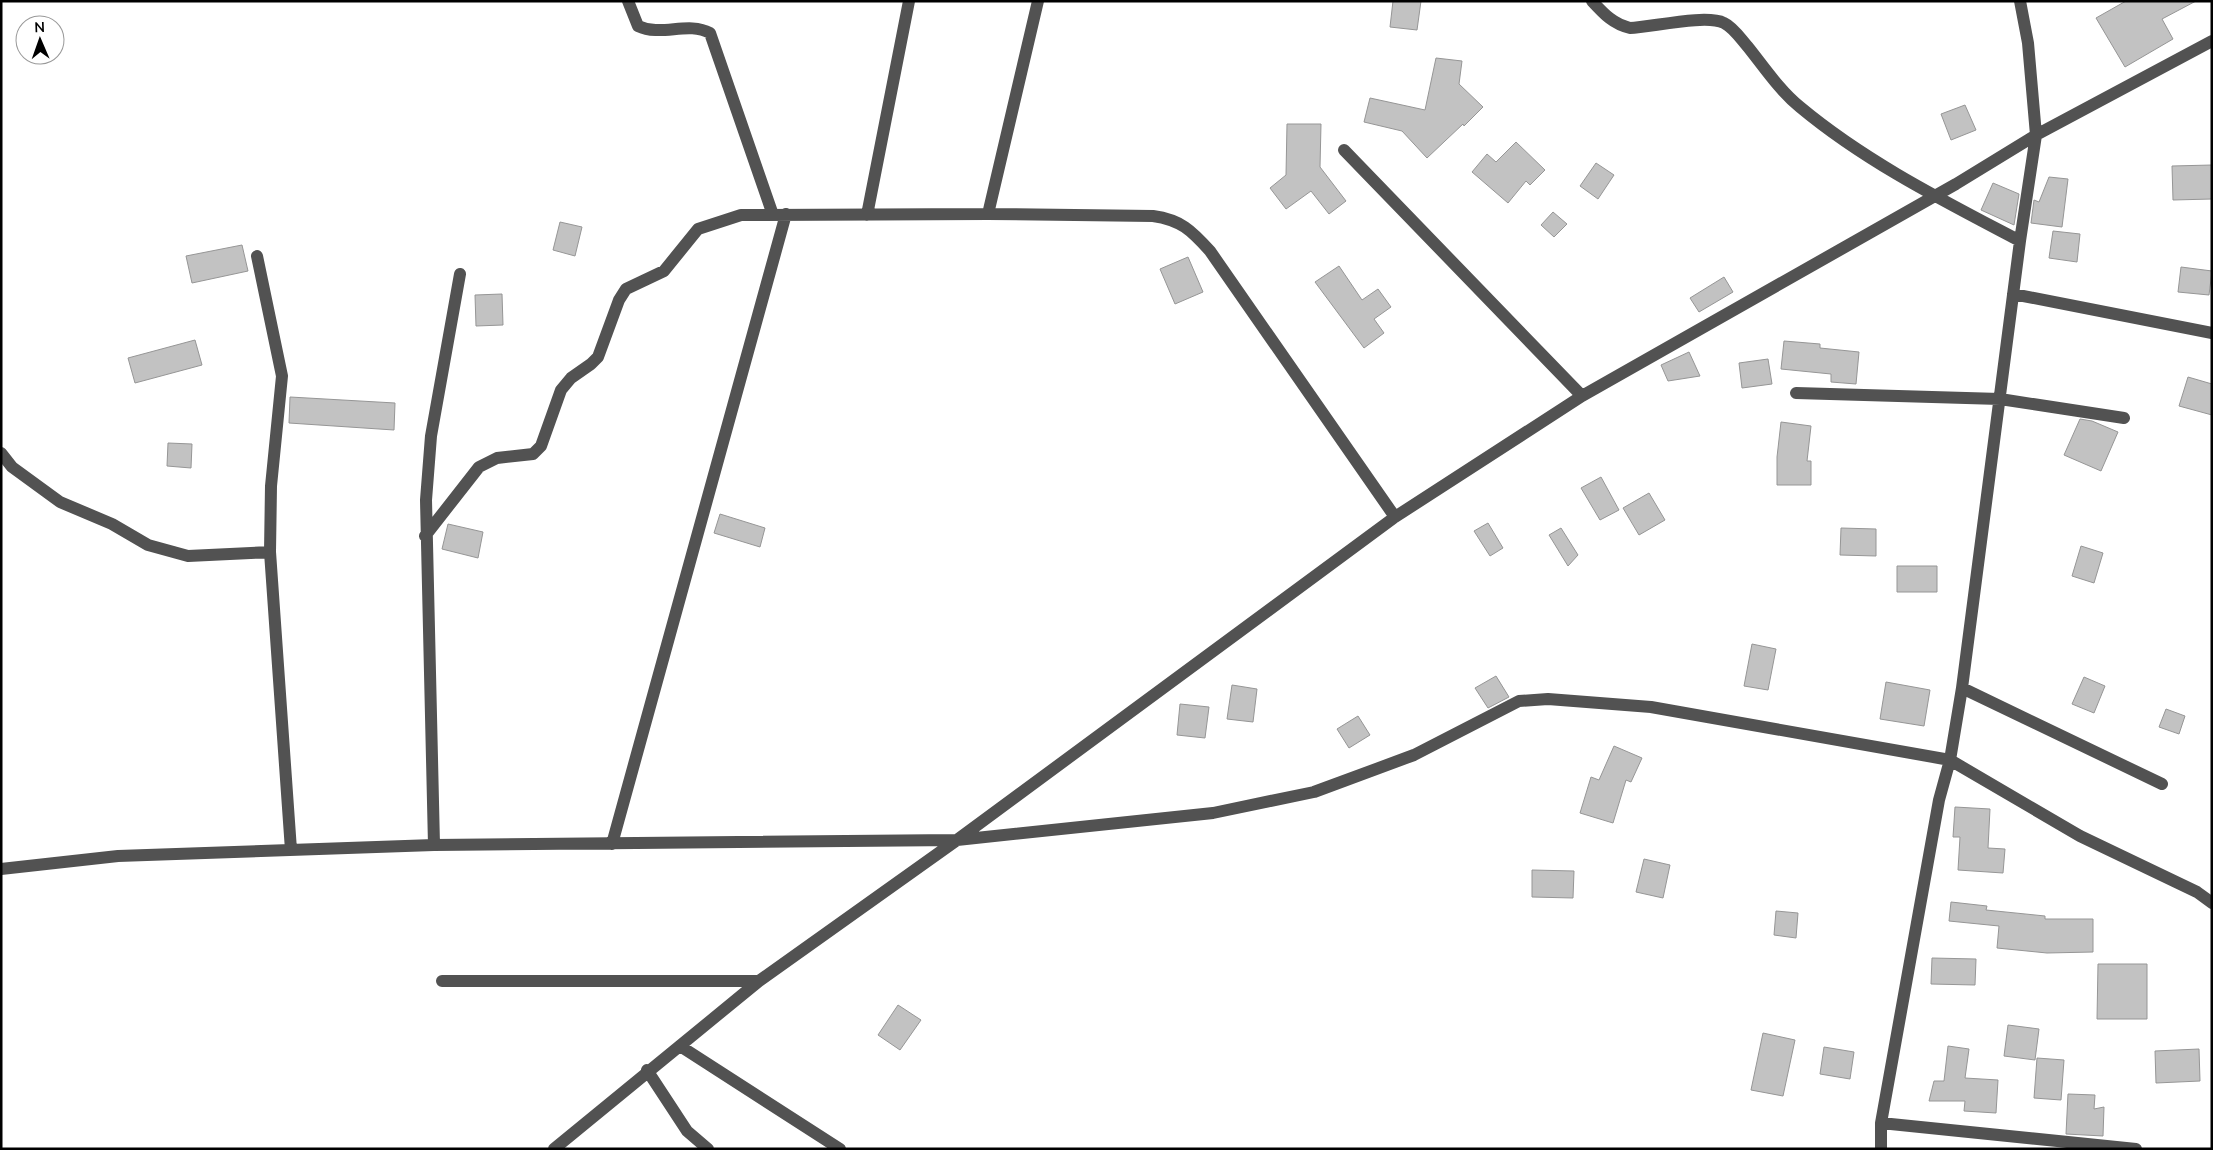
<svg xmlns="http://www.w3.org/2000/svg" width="2213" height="1150" font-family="Mulish,sans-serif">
  <rect width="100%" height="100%" fill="#fff"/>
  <path fill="#c2c2c2" stroke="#969696" d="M1393,1H1421L1417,30L1390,27Z
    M2126,1H2196L2162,19L2173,39L2125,67L2096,18Z
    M1436,58L1462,61L1459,84L1483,107L1464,126L1463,124L1427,158L1402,131L1364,122L1370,98L1425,110Z
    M1965,105L1976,130L1951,140L1941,114Z
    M1287,124H1321L1320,167L1346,201L1329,214L1311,191L1286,209L1270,188L1286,175Z
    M1516,142L1545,170L1530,185L1526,181L1508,203L1472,172L1487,154L1496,162Z
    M1596,163L1614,175L1598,199L1580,186Z
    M2212,165V199L2173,200L2172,166Z
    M2049,177L2068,179L2062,227L2031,223L2034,200L2039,202Z
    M1993,183L2019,194L2014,225L1981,210Z
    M1553,212L1567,224L1554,237L1541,225Z
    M560,222L582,227L575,256L553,250Z
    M2053,231L2080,234L2077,262L2049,258Z
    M242,245L248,271L192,283L186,256Z
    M1188,257L1203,292L1175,304L1160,269Z
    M1339,266L1362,300L1378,289L1391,307L1374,319L1384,333L1364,348L1315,282Z
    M2181,267L2212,271L2209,295L2178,292Z
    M1724,277L1733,292L1699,312L1690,298Z
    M502,294L503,325L476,326L475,295Z
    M195,340L202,365L135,383L128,358Z
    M1784,341L1820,344V348L1859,352L1856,384L1831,382V374L1781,369Z
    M1689,352L1700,376L1668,381L1661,365Z
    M1768,359L1772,384L1742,388L1739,363Z
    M2188,377L2212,384V415L2179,406Z
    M290,397L395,403L394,430L289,423Z
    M2080,419L2092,421L2118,432L2101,471L2064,455Z
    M1781,422L1811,426L1807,461H1811V485H1777V457Z
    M168,443L192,444L191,468L167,466Z
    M1601,477L1619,510L1600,520L1581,488Z
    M1649,493L1665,520L1639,535L1623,508Z
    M720,514L765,528L760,547L714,533Z
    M1488,523L1503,548L1490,556L1474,531Z
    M448,524L483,532L478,558L442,549Z
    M1561,528L1578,555L1568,566L1549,535Z
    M1841,528L1876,529V556L1840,555Z
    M2081,546L2103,553L2094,583L2072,576Z
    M1897,566H1937V592H1897Z
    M1752,644L1776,649L1768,690L1744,686Z
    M1496,676L1509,697L1488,708L1475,688Z
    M2084,677L2105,686L2094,713L2072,704Z
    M1886,682L1930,690L1924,726L1880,719Z
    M1232,685L1257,689L1253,722L1227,719Z
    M1180,704L1209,707L1205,738L1177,735Z
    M2166,709L2185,716L2179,734L2159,727Z
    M1358,716L1370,735L1349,748L1337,729Z
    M1614,746L1642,758L1631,782L1626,780L1613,823L1580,813L1591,777L1599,780Z
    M1955,807L1990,809L1988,848L2005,849L2003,873L1958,870L1960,837H1953Z
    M1644,859L1670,865L1663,898L1636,892Z
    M1532,870L1574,871L1573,898L1532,897Z
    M1951,902L1987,906L1986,910L2045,916V919H2093V952L2047,953L1997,948L1999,926L1949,921Z
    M1776,911L1798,913L1796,938L1774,935Z
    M1932,958L1976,959L1975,985L1931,984Z
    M2098,964H2147V1019H2097Z
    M898,1005L921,1020L900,1050L878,1035Z
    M2008,1025L2039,1029L2035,1060L2004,1056Z
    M1763,1033L1795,1040L1783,1096L1751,1090Z
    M1948,1046L1969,1049L1965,1078L1998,1080L1996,1113L1964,1111L1965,1101H1929L1934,1081H1944Z
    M1824,1047L1854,1052L1850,1079L1820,1074Z
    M2199,1049L2200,1081L2156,1083L2155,1051Z
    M2037,1058L2064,1060L2061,1100L2034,1098Z
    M2068,1094L2095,1095L2094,1109L2104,1107L2103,1136L2066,1134Z"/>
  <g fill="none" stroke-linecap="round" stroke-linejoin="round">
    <path stroke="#525252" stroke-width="12" d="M628,1L638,26C661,37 688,21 710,33L773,215
      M1592,1C1604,14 1613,24 1630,28C1652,27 1706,14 1724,23C1733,27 1741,39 1748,47C1764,67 1780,91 1800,107C1866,162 1944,201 2020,241
      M1344,150L1582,396
      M988,214L1038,1
      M867,215L909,1
      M257,256L282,376L271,486L270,552L291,850
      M2013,294L2212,333
      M1796,393L2000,399L2124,418
      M1,453L12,467L60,502L112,524L148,545L188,556L270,552
      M425,536L479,467L497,458L533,454L541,446L561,390L571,378L591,364L598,357L619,300L626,289L664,271L698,229L741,215L988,214L1153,216C1181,220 1191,230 1210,251L1395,517
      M1962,688L2162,784
      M612,844L786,214
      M434,845L426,500L431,436L460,274
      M1,869L118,856L434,845L957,840L1213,813L1314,792L1414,755L1519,701L1548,699L1651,707L1950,760L2080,836L2197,892L2212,903
      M442,981H759
      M680,1046L840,1149
      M647,1070L687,1131L708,1149
      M1881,1123L2136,1149
      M554,1149L759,981L957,840L1395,517L1582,396L1956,184L2036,135L2212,41
      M1881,1149V1123L1939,800L1950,760L1962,688L2020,241L2036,135L2028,43L2020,1"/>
  </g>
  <rect width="2213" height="1150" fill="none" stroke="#000000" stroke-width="5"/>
  <g transform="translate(40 40) rotate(358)"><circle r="24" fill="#ffffff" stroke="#999999"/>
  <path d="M0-4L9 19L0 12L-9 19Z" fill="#000000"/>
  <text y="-8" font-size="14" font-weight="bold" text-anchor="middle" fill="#000000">N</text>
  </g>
</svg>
